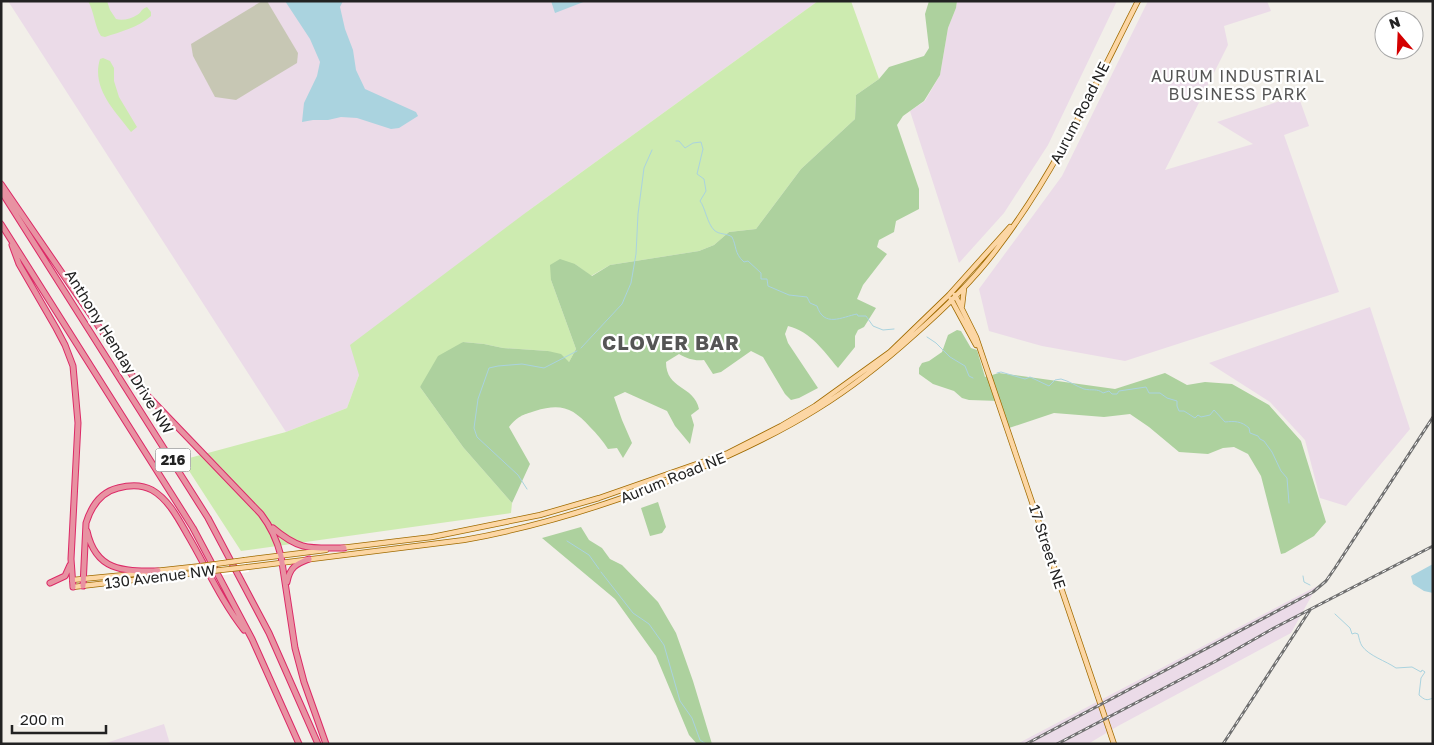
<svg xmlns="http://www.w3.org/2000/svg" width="1434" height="745" font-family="'Golos Text',sans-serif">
  <rect width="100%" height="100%" fill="#f2efe9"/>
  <path fill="#ebdbe8" d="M8,1H818L528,211L359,375L347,408L286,432Z
    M957,1H1117L1048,145L1004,213L959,263L910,111L925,101L940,75L948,28L956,8Z
    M1148,1H1267L1271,11L1224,26L1228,45L1165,170L1253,144L1217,122L1298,95L1309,126L1284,135L1339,292L1125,361L1042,346L989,331L979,289L1062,176Z
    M1370,307L1410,429L1346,506L1320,498L1305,440L1270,402L1209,363Z
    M1317,586L1291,633L1118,726L1088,744H1017Z
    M164,724L170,744H103Z"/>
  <path fill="#c7c7b4" d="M262,1H267L298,53L297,63L236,100L215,97L193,56L191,44Z"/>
  <path fill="#cdebb0" d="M88,1H107L110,10L116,19C122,21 131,19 137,15C142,12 140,10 147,7L151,12V16C139,27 120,32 105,37L101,36C95,28 94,11 88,1Z
    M818,1H851L879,79L856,95L855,119L801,169L756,229L729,232L714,245L699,251L610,265L591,276L575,264L551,280L576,349L569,362L548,351L503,348L484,344L463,342L420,387L463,447L512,503L511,513L241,551L182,460L286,432L347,408L359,375L350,345L528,211Z
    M103,58L110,61L114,68V81L119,97L137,127L131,132C115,111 91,88 100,59Z"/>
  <path fill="#add19e" d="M929,1H957L956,8L948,28L940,75L924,101L903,116L897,125L919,189V209L896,221L894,232L879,240L877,247L887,254L863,285L857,299L876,308L864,327L858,330L855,336V347L838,368C823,350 811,332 788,326L785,334L788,343L818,388L799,398L791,400L785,394L763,357L751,351L721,372L713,374L704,360C694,361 688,359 679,354L666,362C666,390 694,385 699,409L691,415L694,425L690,444L675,426L667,411L625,392L614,397L622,420L632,443L623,458L617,448L608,449C603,441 597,434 590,427C573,408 561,403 535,411C522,415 518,416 509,427L530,464L512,503L463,447L420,387L438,356L463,342L484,344L503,348L548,351L561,354L569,362L576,349L551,280L550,265L560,259L575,264L592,276L610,265L699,251L714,245L729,232L756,229L801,169L855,119L856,95L879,79L889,67L924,56L929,48L925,14Z
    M957,330L961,331L971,348L977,350L985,377L999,373L1115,389L1165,373L1187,385L1205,382L1232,384L1269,405L1301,441L1326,522L1314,536L1285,553L1281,554L1261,476L1248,454L1234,447L1223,448L1208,454L1179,452L1149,427L1130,414L1104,417L1054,413L1009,428L1000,401L969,400L962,398L954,391L933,384L919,374V368L922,363L929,361L942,352L948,335Z
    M658,502L666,527L662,533L650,536L641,508Z
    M581,527L589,540L602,548L610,559L622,565L658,602L676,633L693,681L712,744H697L689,735L656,656L615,599L542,538Z"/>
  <path fill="#aad3df" d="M285,1H343L340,7L345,29L353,50L356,70L365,89L416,112L418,116L399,128L391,129L357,118L341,117L328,120H313L302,122L304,103L317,76L320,62L310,39Z
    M551,1H586L555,13Z
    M1433,564V593L1424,591L1413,584L1411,576Z"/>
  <path fill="#fff" d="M244,557L249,572L205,577L199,562Z"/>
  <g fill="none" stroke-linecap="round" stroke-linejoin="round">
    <path stroke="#aad3df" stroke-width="1" d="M676,141H679L685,148L693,143L701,142L703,149L697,174L704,179L706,191L700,201C705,207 707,223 714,230C719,235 727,233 732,237C737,247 734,253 744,262L748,261L761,273V279H767L768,286L789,295L807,297L810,303L817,306C824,328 842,317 857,314L858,316H866L873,326L883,330L894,329
      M927,337L936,343L950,357L965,366L969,376L973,378
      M581,348L622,304L631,283L636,254L638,214L644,168L652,150
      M997,373L1001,372L1025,379L1030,377L1049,386L1055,380L1061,379C1069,381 1076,386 1084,389C1092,391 1097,388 1103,393L1109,391L1112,394H1117L1119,391L1146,387L1149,393H1160L1167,398L1177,401V406L1179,411H1184L1195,418L1198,415L1201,417L1210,415L1214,410L1225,422C1235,421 1241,421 1249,428L1250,433L1258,436L1260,439L1264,441L1272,452L1281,471L1287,478L1289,503
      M527,489L518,475L477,437L474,428L478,399L489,368L498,366L522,364L544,368L577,351
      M567,541L589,555L599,569
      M601,572L633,613L649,624L664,645L680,701L692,718L700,740L706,744
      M1303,576L1304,582L1310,585
      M1335,614L1350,628L1352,634L1355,633L1358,634C1359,638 1360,643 1362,646C1369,656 1386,661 1396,668L1412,667L1421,672L1422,670L1425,672L1421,678L1419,695C1425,700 1426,701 1433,698"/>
    <g stroke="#a06b00" stroke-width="6">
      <path id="major" d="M955,295L976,337L1114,744
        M951,299L976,345
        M962,306L964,289
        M341,548L432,537L540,515L599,498L728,453L781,426L815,406L890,352L949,295L1010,227
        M245,560L326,550
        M248,567L464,540C543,526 617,502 691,472C734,454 777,434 817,409C851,388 884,362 914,335C945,308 975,279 999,246C1056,171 1095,85 1138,1
        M155,571L201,566
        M72,580L145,573
        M73,587L203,572"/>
    </g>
    <g stroke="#dc2a67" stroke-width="7">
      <path id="highway" d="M1,184L143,391L261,514C271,527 277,540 281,556L295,648L304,682L326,744
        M1,191L208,518L269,633L318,744
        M1,224L193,528L252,639L299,744
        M12,245L19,264L56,328L65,345L73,366L78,423L71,559L73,587
        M273,528C300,551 310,548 344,548
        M87,531C96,572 124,571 158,571
        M287,582C290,567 296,564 309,559
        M50,583L65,576L70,565
        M83,586L86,523C91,507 101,492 118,488C129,485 141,484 152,490C168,499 178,518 187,534C206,566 221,601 244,630"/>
    </g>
    <use href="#major" stroke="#fcd6a4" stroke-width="4.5"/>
    <use href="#highway" stroke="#e892a2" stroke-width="5"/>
    <g stroke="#707070" stroke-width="3">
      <path id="rail" d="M1026,744L1313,592L1326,581L1335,568L1433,417
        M1057,744L1216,661L1274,628L1433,546
        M1223,744L1310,610"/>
    </g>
    <use href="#rail" stroke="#fff" stroke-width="1" stroke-dasharray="4" stroke-linecap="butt"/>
    <g stroke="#a06b00" stroke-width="6" stroke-linecap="butt">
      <path id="major-bridge" d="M201,566L245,560
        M203,572L248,567"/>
    </g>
    <use href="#major-bridge" stroke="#fcd6a4" stroke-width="4.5"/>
  </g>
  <g text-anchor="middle" stroke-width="4.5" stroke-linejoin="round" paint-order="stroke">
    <rect fill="#fff" stroke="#646464" stroke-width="1" x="155.5" y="448.5" width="35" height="23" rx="4"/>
    <g font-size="14" font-weight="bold" fill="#222">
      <text x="173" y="465">216</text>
    </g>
    <g font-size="15" fill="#222" stroke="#fff">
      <text transform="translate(1080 113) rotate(-63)" y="5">Aurum Road NE</text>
      <text transform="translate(119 352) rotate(58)" y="5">Anthony Henday Drive NW</text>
      <text transform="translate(673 478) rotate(-22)" y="5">Aurum Road NE</text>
      <text transform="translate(1047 547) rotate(72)" y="5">17 Street NE</text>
      <text transform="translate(160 577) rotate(-7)" y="5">130 Avenue NW</text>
    </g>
    <g font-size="16" letter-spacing="1" fill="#555" stroke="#fff">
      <text x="1238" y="82">AURUM INDUSTRIAL<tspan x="1238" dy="18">BUSINESS PARK</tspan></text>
    </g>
    <g font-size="20" font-weight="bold" letter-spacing="1" fill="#555" stroke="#fff">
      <text x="671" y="350">CLOVER BAR</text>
    </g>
  </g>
  <rect width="1434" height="745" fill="none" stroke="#222222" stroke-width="5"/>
  <g transform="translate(1399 35) rotate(341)"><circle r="24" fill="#ffffff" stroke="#a7a7a7"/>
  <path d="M0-4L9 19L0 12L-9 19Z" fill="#d40000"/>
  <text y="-8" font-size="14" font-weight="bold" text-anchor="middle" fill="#222222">N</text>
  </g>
  <path d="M12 725v8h94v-8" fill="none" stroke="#222222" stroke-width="2.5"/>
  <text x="20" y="725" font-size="15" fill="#222222" stroke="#ffffff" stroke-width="4" paint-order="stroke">200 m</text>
</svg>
